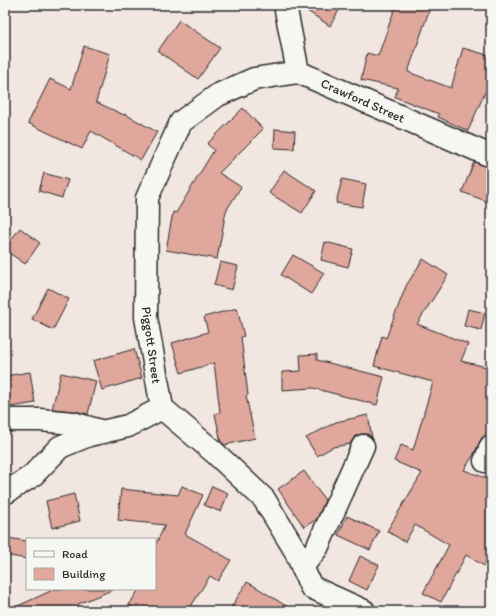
<svg xmlns="http://www.w3.org/2000/svg" width="496" height="616" font-family="Itim,sans-serif">
  <rect width="100%" height="100%" fill="#f2e6e1"/>
  <filter id="ink" filterUnits="userSpaceOnUse"><feTurbulence type="fractalNoise" baseFrequency=".025" numOctaves="2"/><feDisplacementMap in="SourceGraphic" scale="8" xChannelSelector="R" yChannelSelector="G"/><feConvolveMatrix kernelMatrix="1 2 1 2 8 2 1 2 1" color-interpolation-filters="sRGB"/></filter>
  <g filter="url(#ink)">
    <path fill="#e0a79c" stroke="#2b2b2b" d="M298,5H342L330,26Z
      M396,5H431L408,72L451,88L463,48L491,56V76L490,81L468,131L438,117L439,114L395,97L398,88L361,80L367,53L378,56Z
      M179,20L220,48L198,79L158,51Z
      M84,46L110,54L96,102L124,115L125,114L157,132L141,160L91,131L82,149L28,123L50,79L71,89Z
      M243,108L263,129L219,173L241,187L226,211L217,259L166,250L173,212L176,213L214,150L207,144Z
      M275,129L295,131L294,149L274,148Z
      M474,162L491,168V203L462,192Z
      M284,170L316,191L302,213L269,193Z
      M44,173L68,180L62,198L39,191Z
      M342,179L366,184L362,207L336,203Z
      M20,228L40,243L25,264L5,250V248Z
      M325,242L353,249L348,267L321,260Z
      M293,255L324,273L311,294L281,275Z
      M423,259L448,275L417,324L468,344L461,361L491,368V417L486,435L480,441L474,454L464,470L491,480V570L466,555L441,602L423,593L449,545L415,525L405,542L387,531L422,473L394,461L401,445L413,450L433,382L374,366L382,336L386,338L406,286Z
      M220,262L238,266L232,290L214,285Z
      M48,288L69,299L53,330L32,319Z
      M237,308L244,336L241,337L248,395L246,396L255,438L225,445L221,442L215,414L220,412L214,363L181,373L172,343L208,332L204,317Z
      M468,309L485,313L481,330L464,326Z
      M134,349L142,378L102,390L93,361Z
      M317,354V360L384,377L377,405L313,388L282,390V372L301,371L300,355Z
      M30,372L35,403L5,408V376Z
      M61,373L96,381L88,414L74,411L52,409Z
      M368,415L372,438L368,434H361L355,436L350,444L333,447L317,456L306,438L336,422Z
      M304,471L325,500L317,519L304,527L278,489Z
      M182,486L203,495L185,534L231,560L218,581L210,576L188,611H138L129,605L139,589H155V546L165,525L118,520L121,489L178,495Z
      M212,486L228,493L221,512L204,505Z
      M74,494L80,521L52,528L46,501Z
      M347,516L379,531L370,550L338,535Z
      M8,538L27,541V559L5,555Z
      M360,556L379,565L367,590L349,581Z
      M247,582L256,587L294,611H229Z
      M55,589H111L112,590L78,604L81,611H7Z"/>
    <g fill="none" stroke-linecap="round" stroke-linejoin="round">
      <g stroke="#2b2b2b" stroke-width="25">
        <path id="street" d="M285,5L298,72
          M298,72L254,79L218,95L181,122L147,198L146,317L162,408L214,452L264,499L295,550L311,587L364,611
          M298,72L491,156
          M5,420H40L73,423L104,432
          M485,461L491,446
          M5,493L32,476L60,447L89,435L128,426L162,408
          M302,567L317,548L363,446"/>
      </g>
      <use href="#street" stroke="#f6f6f2" stroke-width="22"/>
    </g>
  </g>
  <g text-anchor="middle" stroke-width="3" stroke-linejoin="round" paint-order="stroke">
    <g font-size="13" fill="#2b2b2b" stroke="#f6f6f2">
      <text transform="translate(363 100) rotate(24)" y="5">Crawford Street</text>
      <text transform="translate(152 345) rotate(82)" y="5">Piggott Street</text>
    </g>
  </g>
  <rect width="496" height="616" fill="none" stroke="#f6f6f2" stroke-width="20"/>
  <rect x="10" y="10" width="476" height="596" fill="none" stroke="#2b2b2b" stroke-width="1.5" filter="url(#ink)"/>
  <rect x="26" y="538" width="130" height="52" fill="#f6f6f2" stroke="#a5a5a2"/>
  <rect x="34" y="551" width="20" height="6" fill="#f6f6f2" stroke="#a5a5a2"/>
  <text x="62" y="558" font-size="12" fill="#2b2b2b">Road</text>
  <rect x="34" y="568" width="20" height="12" fill="#e0a79c" stroke="#a5a5a2"/>
  <text x="62" y="578" font-size="12" fill="#2b2b2b">Building</text>
</svg>
